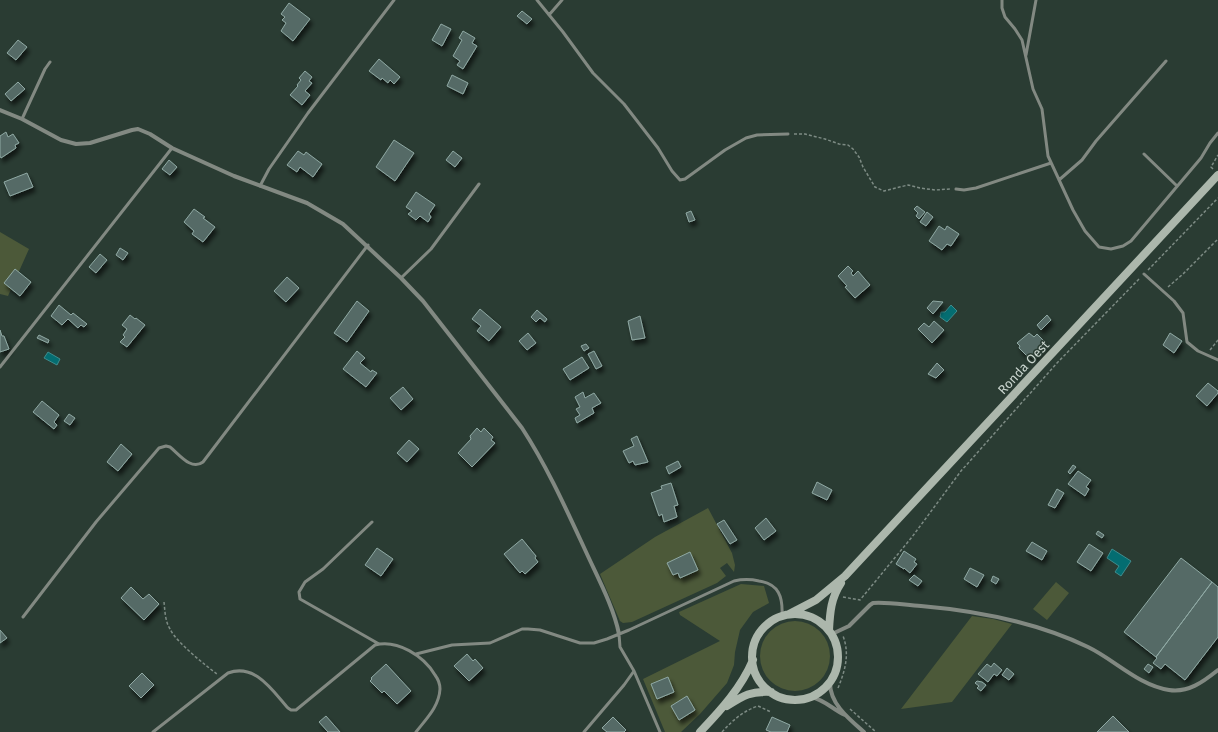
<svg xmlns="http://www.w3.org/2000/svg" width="1218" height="732" font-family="'Fira Sans',sans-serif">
  <defs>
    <filter id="shadow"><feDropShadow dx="2.5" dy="4.5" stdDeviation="2" flood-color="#0009"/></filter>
  </defs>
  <rect width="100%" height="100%" fill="#2a3c33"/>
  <path fill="#4c5939" d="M0,232L29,249L8,296L0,294Z
    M708,508L732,553L735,565L734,572L727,563L720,568L726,576L717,583L632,622L623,623L620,621L600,574L655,537Z
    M1056,582L1069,593L1047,620L1033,609Z
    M741,584L764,586L769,603L753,612L740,630L735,652L734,665L727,683L700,714L681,732H665L643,679L720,641L680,615L679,612Z
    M972,616L993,619L1012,624L952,702L901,709Z
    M760 656a35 35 0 1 1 70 0a35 35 0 1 1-70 0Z"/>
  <path fill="#046d71" stroke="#3f8c8d" d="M951,305L957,311L947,322L940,317L941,312H945Z
    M48,352L60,359L57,365L44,358Z
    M1112,549L1131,561L1121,576L1115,572L1119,566L1107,558Z"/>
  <path fill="#546b66" stroke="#90a9a4" filter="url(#shadow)" d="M289,3L310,19L293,41L281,31L286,23L282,20L285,17L281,14Z
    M522,11L532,19L527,24L517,16Z
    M441,24L451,29L442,46L432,40Z
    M463,31L475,38L472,43L477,46L463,69L457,65L460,61L453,56L462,40L459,38Z
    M18,40L27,47L16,60L7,53Z
    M379,59L400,77L394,84L390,80L388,83L382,78L381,80L369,71Z
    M305,71L312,77L309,81L312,83L305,91L310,95L302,105L290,95L298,86L297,85L301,80L299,78Z
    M452,75L468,83L463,94L447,86Z
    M18,82L25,89L11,101L5,94Z
    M6,132L8,137L13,134L19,143L15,145L16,148L1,158L0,156V136Z
    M394,140L414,153L395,181L376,167Z
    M298,151L304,155L306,152L322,164L313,177L300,167L297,172L287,165Z
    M453,151L462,158L455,167L446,160Z
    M169,160L177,167L170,175L162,169Z
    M27,173L33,187L10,196L4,182Z
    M416,192L435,205L429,214L431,217L428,222L420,216L416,220L408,214L412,211L406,207Z
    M917,206L925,212L919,219L916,216L918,213L914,209Z
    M194,209L205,217L203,218L215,227L203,242L192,234L194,231L184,222Z
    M691,211L695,220L689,222L686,213Z
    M927,212L933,217L926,226L920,222Z
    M939,226L945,230L947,226L959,234L951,246L947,244L942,250L929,241Z
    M120,248L128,253L123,260L116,255Z
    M100,254L107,260L96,273L89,267Z
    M848,266L853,271L851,273L853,276L858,271L870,285L855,298L845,287L847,286L838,276Z
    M15,269L31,282L20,296L4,283Z
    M287,277L299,288L286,302L274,291Z
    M357,301L369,311L347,342L334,333Z
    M933,301L943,302L933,314L927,308Z
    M59,305L71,315L73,313L87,324L84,327L81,325L78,328L68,319L62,325L51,316Z
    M480,309L501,327L489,341L477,331L481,326L472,319Z
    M537,310L547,319L545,322L540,318L536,322L531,317Z
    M130,315L135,319L136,318L145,325L127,347L120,342L125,337L123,335L127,329L122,325Z
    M1047,315L1051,320L1041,330L1037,325Z
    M640,316L645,338L632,340L628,321Z
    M934,321L944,330L932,343L918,329L924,323L929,327Z
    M0,330L2,336H4L9,349L0,352Z
    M528,333L536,343L527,350L519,341Z
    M1029,333L1034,337L1037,334L1046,343L1033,357L1030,354L1028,357L1019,348L1020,346L1017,343Z
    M1170,333L1182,341L1174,353L1163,345Z
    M39,335L49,340L48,343L37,338Z
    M586,344L589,348L584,351L581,346Z
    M357,351L365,358L360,363L371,372L372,370L377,373L366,387L343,369Z
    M594,351L602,366L596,369L588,354Z
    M582,357L589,368L570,380L563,369Z
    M937,363L944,370L936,378L928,374Z
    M1208,383L1218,391V393L1207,406L1196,396Z
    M403,387L413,399L401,410L390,398Z
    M583,392L585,398L594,393L601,403L592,408L594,413L577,423L575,418L580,415L576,409L580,407L575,397Z
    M42,401L59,415L54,422L57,425L54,429L33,412Z
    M69,414L75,418L70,425L64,421Z
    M477,428L481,432L484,428L493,437L491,440L495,443L472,467L458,453L471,439L470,436Z
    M637,436L648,462L635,465L633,461L629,463L623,451L634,446L631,439Z
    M409,440L419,449L407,462L397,453Z
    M121,444L132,454L118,471L107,462Z
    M678,461L681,467L669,474L666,467Z
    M1073,465L1076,467L1070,474L1068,472Z
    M1078,471L1091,480L1086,487L1089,489L1085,496L1068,484Z
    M817,482L832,490L827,500L812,493Z
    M671,483L678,505L674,506L677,517L664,522L662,514L659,516L651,493L662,489L661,486Z
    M1057,489L1064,493L1055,508L1048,505Z
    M766,518L776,531L764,540L755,528Z
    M724,520L737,540L730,544L717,524Z
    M1098,531L1104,535L1102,538L1096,534Z
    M522,539L536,556L535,558L538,562L525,574L522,571L520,573L504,554Z
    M1032,542L1047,551L1042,560L1026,551Z
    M1089,544L1103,553L1091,571L1077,562Z
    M377,548L393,559L381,576L365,565Z
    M904,551L916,559L914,562L917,564L910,573L904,568V569L896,564Z
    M690,552L698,570L680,578L678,573L673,575L667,563Z
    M1181,558L1212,582L1156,657L1124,632Z
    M970,568L984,575L977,587L964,579Z
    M914,575L922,581L918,586L909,580Z
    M993,576L999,579L996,584L991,581Z
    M1212,582L1218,587V637L1185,680L1165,664L1161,669L1153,663L1157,658L1156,657Z
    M131,587L143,599L149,594L159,604L144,620L121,598Z
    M0,630L7,638L0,643Z
    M467,654L473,661L475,659L483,668L469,681L454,666Z
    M994,663L1002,670L997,676L994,674L988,682L978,674L987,664L991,667Z
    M386,664L411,691L397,704L384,691L382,693L370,681L372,679L371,678Z
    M1148,664L1153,667L1149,673L1144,669Z
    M1007,668L1014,674L1009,680L1002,675Z
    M142,673L154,685L141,698L129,686Z
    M668,677L674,692L657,699L651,684Z
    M977,681L982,682L986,685L981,691L977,688L979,686L975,683Z
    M687,696L695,710L679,720L671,706Z
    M326,716L340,732H328L319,722Z
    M1113,716L1129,732H1097Z
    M613,717L626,730L624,732H607L602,728Z
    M772,717L790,725L787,732H771L766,730Z"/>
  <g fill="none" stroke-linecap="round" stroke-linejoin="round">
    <path stroke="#7d8b84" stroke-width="1.5" stroke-dasharray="3 2" stroke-linecap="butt" d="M794,134H805L825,139L839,144L848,145L853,149L859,157L863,167L875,187L884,191L908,185L920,188L935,190L950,189
      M1213,169L1211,167L1218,155
      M1148,270L1218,198
      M1168,287L1183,274L1218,239
      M1210,350L1218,340
      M843,597L860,600L912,537L961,471L1057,363L1140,278
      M164,602C165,611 165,621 170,629C176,642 205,665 217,674
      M838,688C845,671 850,654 843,636
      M850,709L876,732
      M722,732C733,720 743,711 758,706L771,712"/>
    <path stroke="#828982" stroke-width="3" d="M537,0L563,32L593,73L624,104L658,148L672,171L680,180L685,179L725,150L746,138L757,135L788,134
      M1002,0V8L1005,17L1015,29L1022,40L1033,89L1042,109L1048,156L1073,210L1085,231L1099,247L1111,249L1123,246L1131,241L1201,158L1210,143L1218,133
      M549,15L562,0
      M1026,55L1036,0
      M22,119L45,69L50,62
      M1144,154L1177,186
      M1059,180L1082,160L1096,141L1166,61
      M260,186L269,169L308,113L394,0
      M956,189L964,190L976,188L1051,163
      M1144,274L1174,301L1183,313L1187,342L1198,351L1218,360
      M401,278L431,249L479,184
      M0,367L172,148
      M372,522L323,569L305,582L299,592L300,599L379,644
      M23,617L96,522L159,448L166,446L170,447C179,454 191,471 203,462L368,245
      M416,654L452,645L490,643L522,629H528L540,630L580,643H594L607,639L629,630L734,581C743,579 750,579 759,581C779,584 783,597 782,616
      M634,671L660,732
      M153,732L228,673C255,663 272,690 288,708L291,710H296L375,645C397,639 424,656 435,675C438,679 440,685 440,689C439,707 426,719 416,732
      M584,732L624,685L634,671L620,647L619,634"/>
    <path stroke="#828982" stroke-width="4" d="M0,110L22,119L61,140L76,144L90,143L132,130L138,129L150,134L172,148L234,176L307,203L343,224L401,278L423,301L522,428C548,468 567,511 587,554C598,578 614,608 619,634
      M832,634L849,626L870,605L873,603C889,602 905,605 921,606C979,611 1036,622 1088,647C1115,660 1138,685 1169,690C1188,693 1203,682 1218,670
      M830,683C830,704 849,719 864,732
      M811,697C825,700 832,709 845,715"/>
    <path stroke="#acb7ac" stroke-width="8" d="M789,614L816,600L845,576L1218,175
      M752 657a43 43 0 1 1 86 0a43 43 0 1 1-86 0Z
      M829,630C830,612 831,598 841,583
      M727,706C744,695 751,691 771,692
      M700,732C721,710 741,688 753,660"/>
  </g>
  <g text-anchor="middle" stroke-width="3" stroke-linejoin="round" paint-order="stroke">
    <g font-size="13" fill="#cad5cf" stroke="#2a3c33">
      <text transform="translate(1023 367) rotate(-47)" y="5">Ronda Oest</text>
    </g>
  </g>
</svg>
